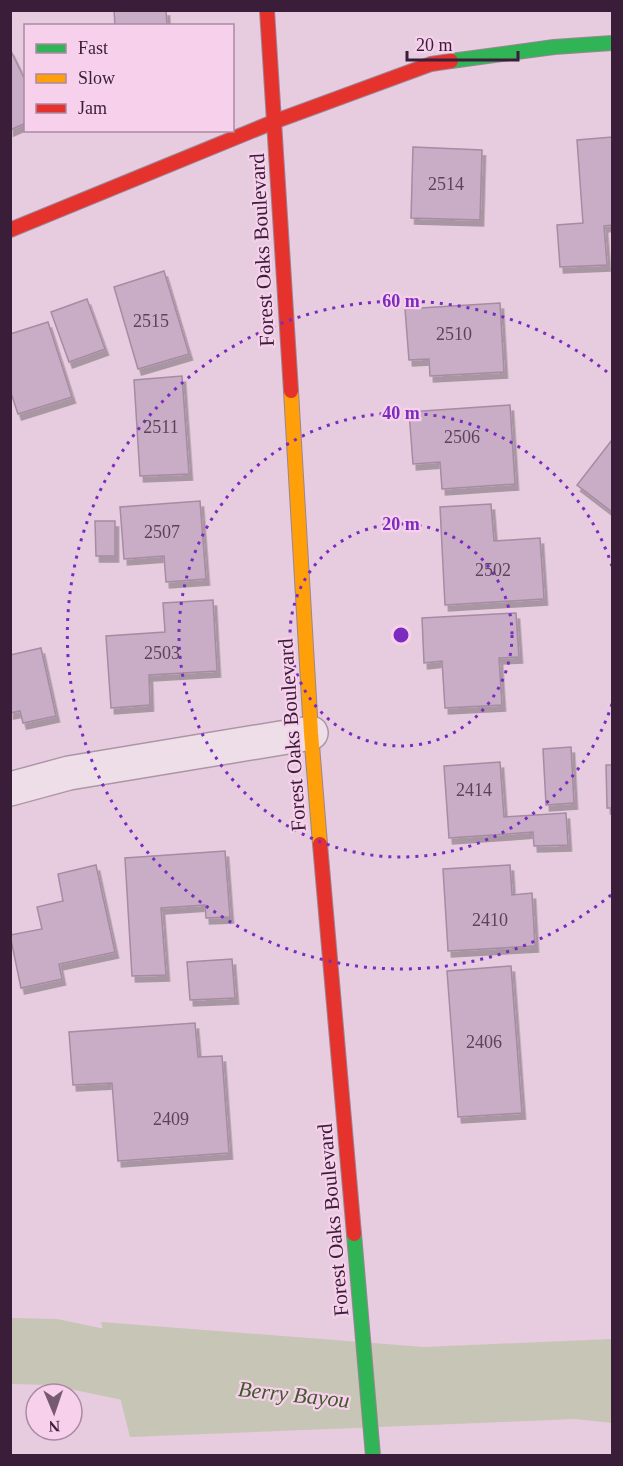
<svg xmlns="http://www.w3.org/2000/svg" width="623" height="1466" font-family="'Times New Roman',serif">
  <defs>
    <filter id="shadow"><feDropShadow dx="3.5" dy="6" stdDeviation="0" flood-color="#0004"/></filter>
  </defs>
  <rect width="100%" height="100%" fill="#e6ccde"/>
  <path fill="#c7c5b5" d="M101,1322L424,1347L612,1339V1423L575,1419L130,1437Z"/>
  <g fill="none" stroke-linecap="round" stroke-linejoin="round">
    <path stroke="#c7c5b5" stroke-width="66" d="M10,1351L54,1352L202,1383"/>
  </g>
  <path fill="#c9adc6" stroke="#a68ba2" stroke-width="1.5" filter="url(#shadow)" d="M114,10H166L167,26H115Z
    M10,49L26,82V123L10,130Z
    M612,137V225L604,226L607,265L560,267L557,225L583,223L577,140Z
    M413,147L482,150L480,220L411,218Z
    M164,271L189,354L138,369L114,287Z
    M87,299L105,349L69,362L51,312Z
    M500,303L504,372L430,376L429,359L409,360L405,309Z
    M48,322L72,397L18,414L10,390V334Z
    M182,376L189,474L140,476L134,380Z
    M510,405L515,484L442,489L440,462L413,464L409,412Z
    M612,440V512L577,485Z
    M200,501L206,579L166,582L164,556L124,559L120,507Z
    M491,504L494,541L540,538L544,599L445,605L440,507Z
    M95,521H115V556H96Z
    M213,600L217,671L149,675L150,705L111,708L106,636L165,632L163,603Z
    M516,613L519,657L499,658L502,705L445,708L442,661L424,663L422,618Z
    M41,648L56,716L23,723L20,711L10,713V655Z
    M571,747L574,803L546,805L543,749Z
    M500,762L504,817L566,813L568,845L534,846L533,832L449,838L444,766Z
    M606,765H612V808H607Z
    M225,851L230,917L206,918L205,905L161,908L166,975L132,976L125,858Z
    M96,865L115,952L59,964L62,979L21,988L10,935L42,929L37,907L63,901L58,874Z
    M510,865L512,895L532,893L535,946L448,951L443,869Z
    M232,959L235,998L190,1000L187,962Z
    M511,966L522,1113L458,1117L447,971Z
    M195,1023L198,1057L222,1056L229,1153L118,1161L112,1083L73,1085L69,1032Z"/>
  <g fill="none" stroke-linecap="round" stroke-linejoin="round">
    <g stroke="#ab96a6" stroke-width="36">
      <path id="street" d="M10,789L69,773L311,733"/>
    </g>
    <g stroke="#9a8596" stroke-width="16">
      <path id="fast" d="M451,61L554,47L612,43
        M354,1234L373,1456"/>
    </g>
    <g stroke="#9a8596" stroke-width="16">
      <path id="slow" d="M291,391L311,733L320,844"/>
    </g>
    <g stroke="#9a8596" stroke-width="16">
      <path id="jam" d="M267,10L291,391
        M10,230L276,121L431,64L451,61
        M320,844L354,1234"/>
    </g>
    <use href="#street" stroke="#eddee8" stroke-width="33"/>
    <use href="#fast" stroke="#30b455" stroke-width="14"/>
    <use href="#slow" stroke="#ff9f0a" stroke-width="14"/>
    <use href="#jam" stroke="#e5322d" stroke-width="14"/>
  </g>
  <g fill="none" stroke="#7b2cbf" stroke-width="3" stroke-dasharray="3 6">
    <circle cx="401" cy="635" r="111"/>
    <path d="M612 704A222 222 0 1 1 612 566"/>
    <path d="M611 895A334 334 0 1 1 611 375"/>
  </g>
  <g text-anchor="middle" stroke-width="4.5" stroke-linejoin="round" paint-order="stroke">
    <g font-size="18" fill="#5e415c">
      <text x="446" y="190">2514</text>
      <text x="151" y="327">2515</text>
      <text x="454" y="340">2510</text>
      <text x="161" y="433">2511</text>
      <text x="462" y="443">2506</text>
      <text x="162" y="538">2507</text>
      <text x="493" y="576">2502</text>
      <text x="162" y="659">2503</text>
      <text x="474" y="796">2414</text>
      <text x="490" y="926">2410</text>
      <text x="484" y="1048">2406</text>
      <text x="171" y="1125">2409</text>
    </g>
    <g font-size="21" fill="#3a1d38" stroke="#f7d1ec">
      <text transform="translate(262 250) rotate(-93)" y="7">Forest Oaks Boulevard</text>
      <text transform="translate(292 735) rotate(-94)" y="7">Forest Oaks Boulevard</text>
      <text transform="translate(333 1220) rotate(-95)" y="7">Forest Oaks Boulevard</text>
    </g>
    <g font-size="22" font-style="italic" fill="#425a2b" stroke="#f7d1ec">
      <text transform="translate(294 1394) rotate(6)" y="8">Berry Bayou</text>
    </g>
  </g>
  <circle cx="401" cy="635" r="9" fill="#7b2cbf" stroke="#f7d1ec" stroke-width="3"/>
  <g font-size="18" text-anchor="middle" font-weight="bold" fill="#7b2cbf" stroke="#f7d1ec" stroke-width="4.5" stroke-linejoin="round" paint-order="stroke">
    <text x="401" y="307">60 m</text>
    <text x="401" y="419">40 m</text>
    <text x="401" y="530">20 m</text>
  </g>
  <rect width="623" height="1466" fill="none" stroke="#3a1d38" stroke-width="24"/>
  <rect x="24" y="24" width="210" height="108" fill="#f7d1ec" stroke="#ab89a4" stroke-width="1.5"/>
  <rect x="36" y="44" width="30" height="9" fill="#30b455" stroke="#ab89a4" stroke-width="1.5"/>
  <text x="78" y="54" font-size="18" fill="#3a1d38">Fast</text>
  <rect x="36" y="74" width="30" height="9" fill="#ff9f0a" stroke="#ab89a4" stroke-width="1.5"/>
  <text x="78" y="84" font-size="18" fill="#3a1d38">Slow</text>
  <rect x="36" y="104" width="30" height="9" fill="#e5322d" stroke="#ab89a4" stroke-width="1.5"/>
  <text x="78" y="114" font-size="18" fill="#3a1d38">Jam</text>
  <g transform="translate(54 1412) rotate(178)"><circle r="28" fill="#f7d1ec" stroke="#ab89a4" stroke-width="1.5"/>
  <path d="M0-4.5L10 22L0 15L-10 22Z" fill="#765a72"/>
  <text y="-9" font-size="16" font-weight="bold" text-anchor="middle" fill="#3a1d38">N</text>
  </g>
  <path d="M407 51v9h111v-9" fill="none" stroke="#3a1d38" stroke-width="3"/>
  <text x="416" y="51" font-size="18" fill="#3a1d38" stroke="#f7d1ec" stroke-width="4.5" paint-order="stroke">20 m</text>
</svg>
